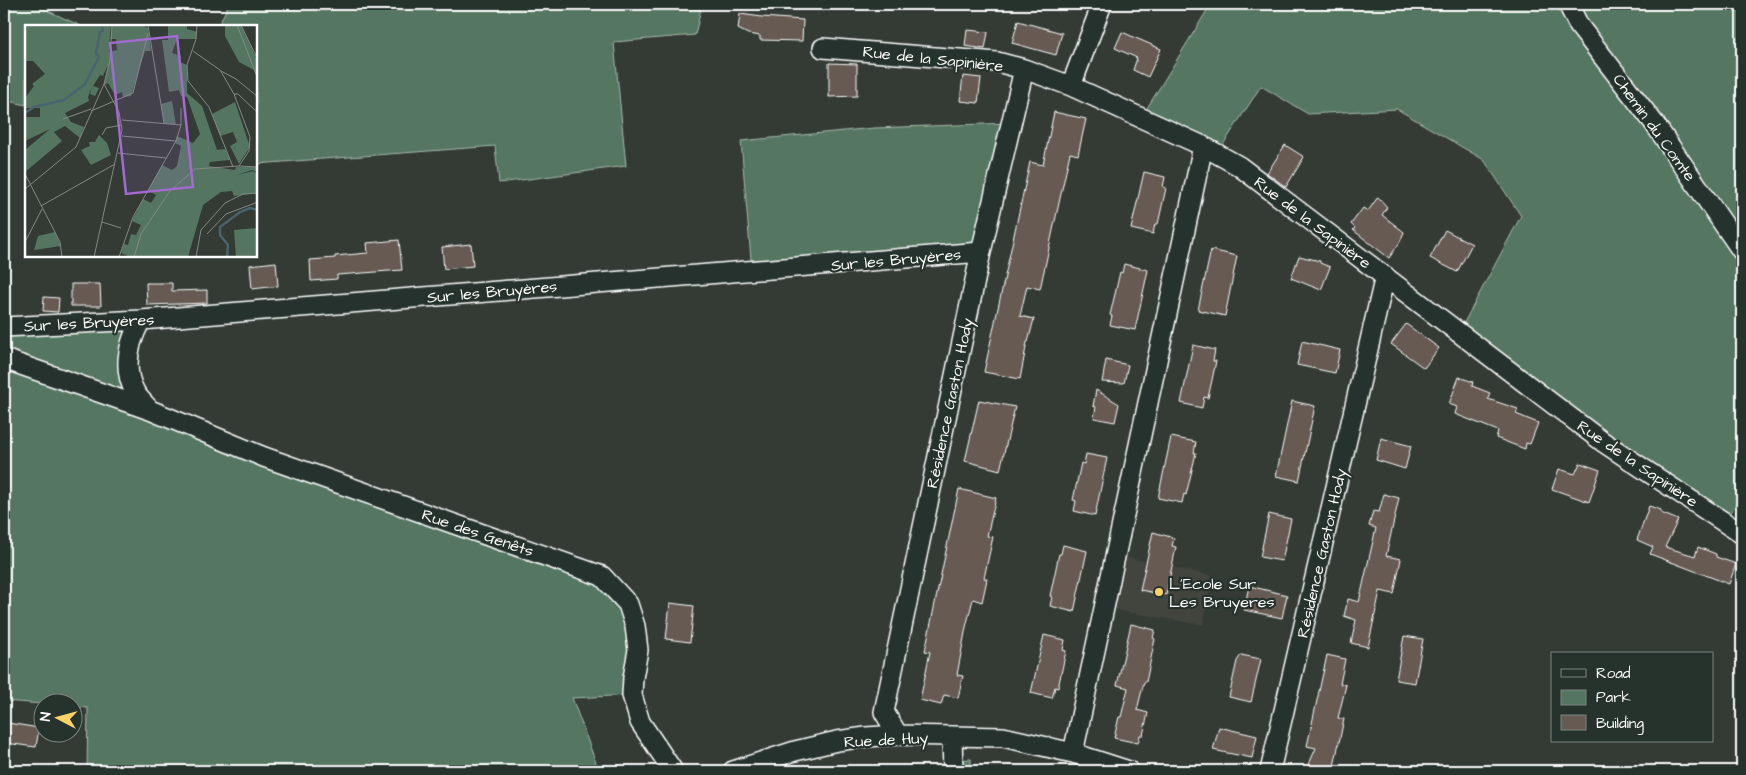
<svg xmlns="http://www.w3.org/2000/svg" width="1746" height="775" font-family="'Architects Daughter',sans-serif">
  <rect width="100%" height="100%" fill="#333b34"/>
  <filter id="ink" filterUnits="userSpaceOnUse"><feTurbulence type="fractalNoise" baseFrequency=".02" numOctaves="2"/><feDisplacementMap in="SourceGraphic" scale="10" xChannelSelector="R" yChannelSelector="G"/><feConvolveMatrix kernelMatrix="1 2 1 2 8 2 1 2 1" color-interpolation-filters="sRGB"/></filter>
  <g filter="url(#ink)">
    <path fill="#42443d" d="M1116,555L1213,576L1203,625L1104,608Z"/>
    <path fill="#547660" stroke="#aabab0" d="M4,4H33L81,26H26V105L4,100Z
      M229,4H702L695,35L614,42L626,166L499,183L495,146L256,164V26H218Z
      M1211,4H1742V495L1724,521L1459,332L1521,216L1484,160L1397,109L1308,114L1261,86L1217,154L1141,118Z
      M1011,123L981,252L752,271L741,141L874,128Z
      M141,320L129,348L150,410L602,576L628,604L632,695L572,698L599,771H87L88,708L73,707L72,702H42V704L4,701V330Z
      M971,759V771H953L952,760Z"/>
    <path fill="#665a52" stroke="#fff" d="M740,14L762,17L803,20L802,41L760,40V36L748,34L738,29Z
      M1018,21L1062,33L1056,55L1012,43Z
      M967,30L988,32L985,49L965,46Z
      M1122,32L1161,49L1148,77L1133,70L1137,58L1115,48Z
      M829,63L857,64V96L829,97Z
      M963,76L981,78L978,103L960,101Z
      M1054,112L1086,119L1078,155L1070,153L1040,289L1027,286L1020,316L1034,319L1028,342H1027L1020,379L984,372L1030,162L1043,165Z
      M1285,145L1304,157L1286,187L1267,173Z
      M1144,172L1165,177L1163,187L1166,188L1158,224H1155L1153,234L1131,229Z
      M1378,197L1387,207L1382,215L1404,232L1400,242L1389,258L1353,230L1355,228L1351,224L1363,208L1368,211Z
      M1445,230L1472,244L1457,272L1430,258Z
      M399,240L402,270L337,275V279L311,281L310,260L335,258V256L368,253L367,243Z
      M471,244L473,266L444,269L442,247Z
      M1211,250L1237,256L1225,316L1198,310Z
      M1299,256L1320,261V263L1330,267L1321,290L1291,278Z
      M276,262L278,286L252,289L250,265Z
      M1124,264L1148,270L1135,330L1110,325L1112,316L1110,315L1115,294L1120,272L1122,273Z
      M146,283H172V291L207,290V303L147,305Z
      M71,284H100L101,306H71Z
      M44,297L59,298L58,312L43,311Z
      M1406,324L1439,348L1424,368L1391,344Z
      M1302,341L1340,350L1335,373L1297,365Z
      M1193,345L1215,350L1213,361H1216L1212,380L1208,398L1204,397L1202,408L1181,403Z
      M1106,360L1128,365L1124,383L1102,382Z
      M1459,377L1473,382L1472,386L1490,393L1488,399L1518,409L1516,414L1538,423L1530,444L1526,443L1525,449L1496,438L1498,431L1455,414L1457,407L1449,404Z
      M1096,390L1119,404L1115,422L1094,418L1096,407L1093,406Z
      M979,400L1015,407L1000,470L965,461Z
      M1292,401L1315,406L1299,481L1276,476Z
      M1171,437L1196,442L1194,453H1196L1186,495L1184,494L1182,503L1158,498Z
      M1381,438L1411,446L1405,469L1376,460Z
      M1086,454L1107,458L1095,516L1074,511L1076,501L1073,500L1081,463L1084,464Z
      M1580,463L1600,470L1589,502L1552,489L1559,469L1575,474Z
      M959,489L996,498L987,536L993,537L984,578L987,579L982,602L973,599L966,627L957,675L963,676L958,698L944,695L941,705L920,700L930,652L925,651Z
      M1384,494L1399,498L1386,556L1401,559L1394,594L1380,591L1368,647L1351,643L1356,620L1344,616L1348,599L1359,602L1376,528L1369,526L1373,511L1379,512Z
      M1649,506L1661,510V513L1678,520L1665,547L1695,556L1698,547L1716,554V557L1736,564L1729,584L1650,554L1653,547L1637,540Z
      M1269,514L1291,519L1282,561L1260,557Z
      M1153,532L1174,538L1172,546L1176,547L1166,595L1140,590Z
      M1063,545L1087,551L1074,612L1050,606L1052,597L1050,596L1059,554H1061Z
      M1249,586L1287,595L1282,618L1244,610Z
      M670,603L694,606L690,642L666,639Z
      M1131,624L1155,630L1153,638L1155,639L1146,682H1144L1137,710L1148,713L1143,735H1140L1138,743L1114,738L1119,717H1121L1128,688L1117,685Z
      M1044,635L1065,640L1063,650L1066,651L1058,688L1055,687L1052,698L1031,693Z
      M1404,636L1423,639L1415,683L1396,680Z
      M1241,655L1261,659L1251,702L1229,697L1237,661Z
      M1327,655L1345,659L1340,684L1346,685L1338,718L1344,719L1333,771H1306L1316,748L1307,746Z
      M8,723L39,728L36,747L5,743Z
      M1219,727L1257,736L1252,758L1213,750Z"/>
    <g fill="none" stroke-linecap="round" stroke-linejoin="round">
      <g stroke="#fff" stroke-width="22">
        <path id="street" d="M1568,4L1579,26L1654,123L1742,251
          M823,48L997,62L1024,69L1071,86L1203,146L1239,166L1603,442L1742,534
          M1071,86L1102,4
          M141,320C129,342 122,368 135,392C138,398 145,404 150,410
          M4,327L141,320L981,252
          M4,359L150,410L264,457L602,576L628,604L635,626L638,650L633,678L632,695L640,722L673,771
          M898,735L884,712L981,252L1024,69
          M952,736L953,771
          M1073,753L1203,146
          M733,771L795,751L837,741L866,737L898,735L1003,737L1073,753L1129,771
          M1270,771L1385,276"/>
      </g>
      <use href="#street" stroke="#26332d" stroke-width="19"/>
    </g>
  </g>
  <circle fill="#ffd166" stroke="#26332d" stroke-width="2" cx="1159" cy="592" r="5"/>
  <g text-anchor="middle" stroke-width="4.5" stroke-linejoin="round" paint-order="stroke">
    <g font-size="16" fill="#fff" stroke="#26332d">
      <text transform="translate(933 58) rotate(6)" y="6">Rue de la Sapinière</text>
      <text transform="translate(1655 127) rotate(54)" y="6">Chemin du Comte</text>
      <text transform="translate(1313 222) rotate(37)" y="6">Rue de la Sapinière</text>
      <text transform="translate(896 259) rotate(-5)" y="6">Sur les Bruyères</text>
      <text transform="translate(492 291) rotate(-5)" y="6">Sur les Bruyères</text>
      <text transform="translate(89 322) rotate(-3)" y="6">Sur les Bruyères</text>
      <text transform="translate(949 403) rotate(-78)" y="6">Résidence Gaston Hody</text>
      <text transform="translate(1638 463) rotate(34)" y="6">Rue de la Sapinière</text>
      <text transform="translate(478 532) rotate(19)" y="6">Rue des Genêts</text>
      <text transform="translate(1321 553) rotate(-77)" y="6">Résidence Gaston Hody</text>
      <text transform="translate(886 739) rotate(-3)" y="6">Rue de Huy</text>
    </g>
    <g font-size="16" fill="#fff" stroke="#26332d" text-anchor="start">
      <text x="1169" y="589">L'Ecole Sur<tspan x="1169" dy="18">Les Bruyeres</tspan></text>
    </g>
  </g>
  <g transform="translate(25 25)">
    <rect width="232" height="232" fill="#333b34"/>
    <path d="M0,0H86L85,9L84,27L92,25L91,14H85L87,0H117L123,3L126,26H120L106,71L98,72L97,67L90,70L83,58L79,60L83,40L78,51L75,50L68,61L74,63L70,71L65,69L67,62L63,72L64,76L40,88L46,97L59,102L55,113L40,101L29,107L37,116L0,147V125L25,104L0,116V92H15V83H0V73L9,61L7,59L20,49L8,36H0ZM143,0H162V4L172,7L171,14H152L147,28L156,31L155,37L162,40V68L177,81L192,125L200,124L205,135L185,137L184,141L210,145L211,142H232V147L227,145L212,150L228,146L232,149V168L209,171L207,166L196,167L178,180L163,232H105L96,228L99,219L103,220L106,209L111,210L116,200L107,196L118,174L126,178L131,170L123,165L137,140L147,145L152,141L156,121L150,118L152,111L168,118L175,109L162,72L156,71L154,65L144,67L137,15H143ZM200,0H216L232,35V53L229,45L214,37L200,11ZM147,76L151,100L139,98L136,79ZM210,77L225,122L214,139L205,121L212,117L208,107L195,111L187,89ZM74,110L82,118L86,130L66,140L56,125L65,121L64,117H70ZM232,203V232H211L209,205ZM30,207L36,221L9,225L13,211Z" fill="#547660"/>
    <path fill="none" stroke="#4a646f" stroke-width="2.5" d="M0,88L9,82L39,75L60,59L74,32L71,28L75,7L78,6L77,0M202,232L203,220L195,210V202L215,187L225,183L233,185"/>
    <path fill="none" stroke="#858985" stroke-width="1" d="M123,0L139,98M172,0L171,14L162,40L163,56L184,82L208,142M212,0L233,54M216,0L233,35M196,46L211,54L233,72M209,69H213L233,88M66,86L108,68L123,8M38,94L66,84M97,95L156,100M77,110L81,103L97,100M97,111L151,116M93,128L141,133M214,141L233,142M0,149L35,217L37,232M0,164L51,122L79,59M16,181L90,139M77,197L96,203M182,209L201,189L233,177M0,217L17,184M69,232L97,105L94,87L79,59L85,35L87,0M94,232L108,192L151,116L156,100V83M109,232L116,209L145,166L170,144L214,141L224,126L225,112L209,69L195,45L168,26M171,232L176,205L200,178L218,169L233,168"/>
    <path fill="#a36bd2" fill-opacity="0.15" stroke="#a36bd2" stroke-width="2.5" d="M152,11L168,162L101,169L85,18Z"/>
    <rect width="232" height="232" fill="none" stroke="#fff" stroke-width="2.5"/>
  </g>
  <rect width="1746" height="775" fill="none" stroke="#26332d" stroke-width="20"/>
  <rect x="10" y="10" width="1726" height="755" fill="none" stroke="#fff" stroke-width="2" filter="url(#ink)"/>
  <rect x="1551" y="652" width="162" height="90" fill="#26332d" stroke="#7d8581"/>
  <rect x="1561" y="669" width="25" height="8" fill="#26332d" stroke="#7d8581"/>
  <text x="1596" y="678" font-size="15" fill="#ffffff">Road</text>
  <rect x="1561" y="690" width="25" height="15" fill="#547660" stroke="#7d8581"/>
  <text x="1596" y="702" font-size="15" fill="#ffffff">Park</text>
  <rect x="1561" y="715" width="25" height="15" fill="#665a52" stroke="#7d8581"/>
  <text x="1596" y="728" font-size="15" fill="#ffffff">Building</text>
  <g transform="translate(58 718) rotate(276)"><circle r="24" fill="#26332d" stroke="#7d8581"/>
  <path d="M0-4L9 19L0 12L-9 19Z" fill="#ffd166"/>
  <text y="-8" font-size="14" font-weight="bold" text-anchor="middle" fill="#ffffff">N</text>
  </g>
</svg>
